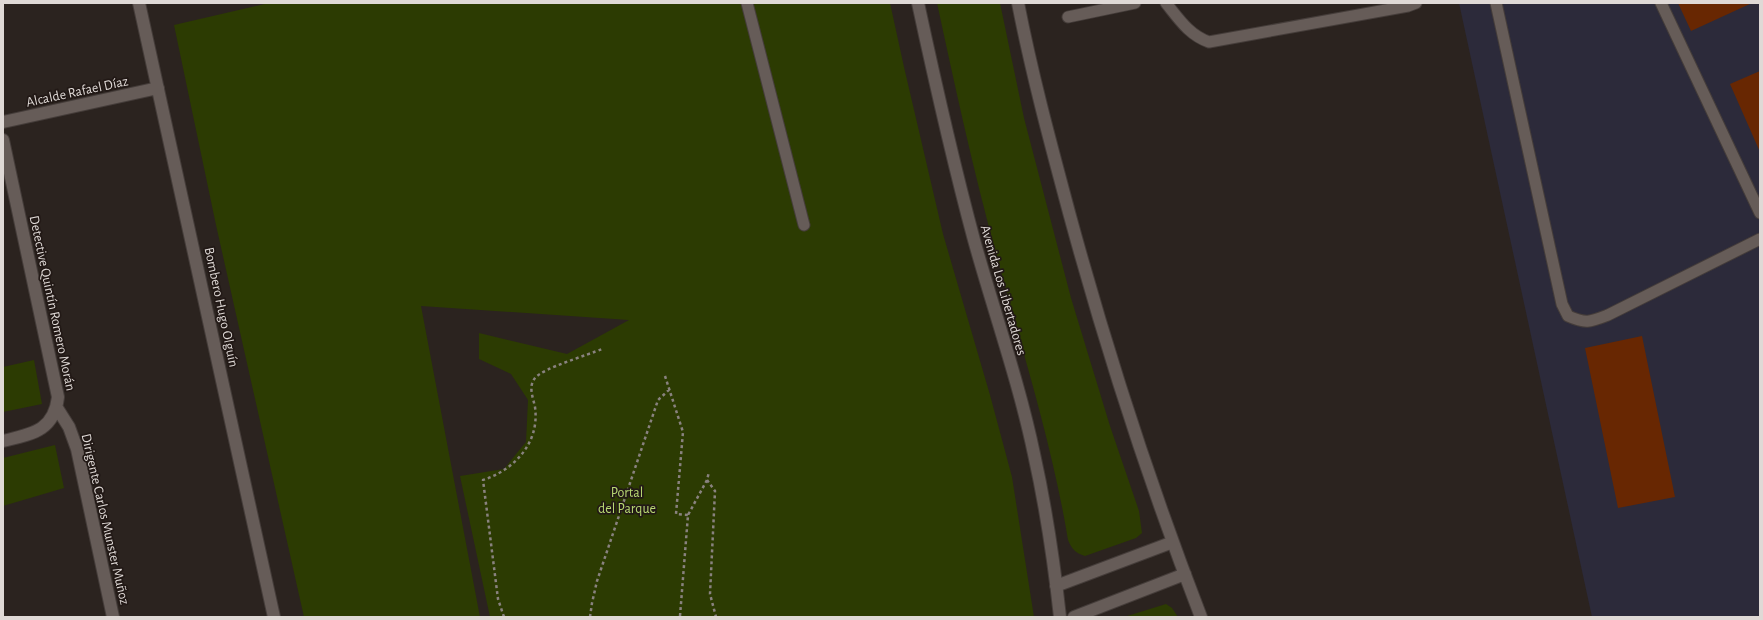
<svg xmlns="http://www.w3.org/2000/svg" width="1763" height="620" font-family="'Alegreya Sans',sans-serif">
  <rect width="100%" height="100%" fill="#2b231f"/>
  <path fill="#2c2a3a" d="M1459,3H1760V617H1592Z"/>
  <path fill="#2c3b02" d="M269,3H890L904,67L943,234L990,395L1012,477L1034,617H490L460,476L504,469L526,442L528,400L511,374L479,359V333L567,354L629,320L421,306L480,617H304L216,225L174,25Z
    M937,3H1000L1024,118L1071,298L1110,426L1139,511L1142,533L1136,538L1085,556C1075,553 1072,549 1068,540C1052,442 1021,348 996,253C973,170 955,86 937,3Z
    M34,360L42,404L3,412V367Z
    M55,445L64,488L3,506V458Z
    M1166,604L1172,608L1178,617H1124Z"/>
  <path fill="#682702" d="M1678,3H1752L1691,31Z
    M1760,71V152L1730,84Z
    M1642,336L1675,497L1618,508L1585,348Z"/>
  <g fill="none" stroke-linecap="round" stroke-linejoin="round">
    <g stroke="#453d3a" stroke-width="13">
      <path id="lane" d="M747,3L804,225
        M1166,3C1179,19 1189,35 1209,42L1408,6L1416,3
        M1496,3L1562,304L1568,316C1586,324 1590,322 1608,315L1760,239
        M1661,3L1760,213
        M1068,17L1135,3"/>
    </g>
    <g stroke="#453d3a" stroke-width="14">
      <path id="street" d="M139,3L274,617
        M918,3C935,82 953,162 974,240C994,312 1019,382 1034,454C1046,508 1054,562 1060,617
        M1018,3C1032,75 1051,145 1070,216C1107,352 1150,485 1201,617
        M3,122L158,88
        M3,140L58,397C54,431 32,434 3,441
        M57,408L69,427L77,449L113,617
        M1056,586L1173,542
        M1074,617L1185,574"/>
    </g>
    <path stroke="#89827f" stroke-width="2.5" stroke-dasharray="3 3" stroke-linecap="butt" d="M665,376L683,432L676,514L688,515
      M707,480L715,491L710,594L716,617
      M680,616L688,515L707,480L709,472
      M504,617L498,599L483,480C514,470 540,443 535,407C533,397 528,387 535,378C543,368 588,355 602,349
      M590,617L592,603L597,581L658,400L670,389"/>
    <use href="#lane" stroke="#665c58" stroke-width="11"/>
    <use href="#street" stroke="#665c58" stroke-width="12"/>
  </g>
  <g text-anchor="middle" stroke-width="3.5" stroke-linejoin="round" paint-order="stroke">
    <g font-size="14" fill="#dfd9d6" stroke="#221916">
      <text transform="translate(77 91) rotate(-12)" y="5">Alcalde Rafael Díaz</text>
      <text transform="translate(1004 290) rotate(74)" y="5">Avenida Los Libertadores</text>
      <text transform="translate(53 303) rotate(78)" y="5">Detective Quintín Romero Morán</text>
      <text transform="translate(222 307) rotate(78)" y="5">Bombero Hugo Olguín</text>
      <text transform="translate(106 519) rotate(77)" y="5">Dirigente Carlos Munster Muñoz</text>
    </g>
    <g font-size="14" fill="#b8d873" stroke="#221916">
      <text x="627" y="497">Portal<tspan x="627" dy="16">del Parque</tspan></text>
    </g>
  </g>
  <rect width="1763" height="620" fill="none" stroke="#dfd9d6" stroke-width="8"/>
</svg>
